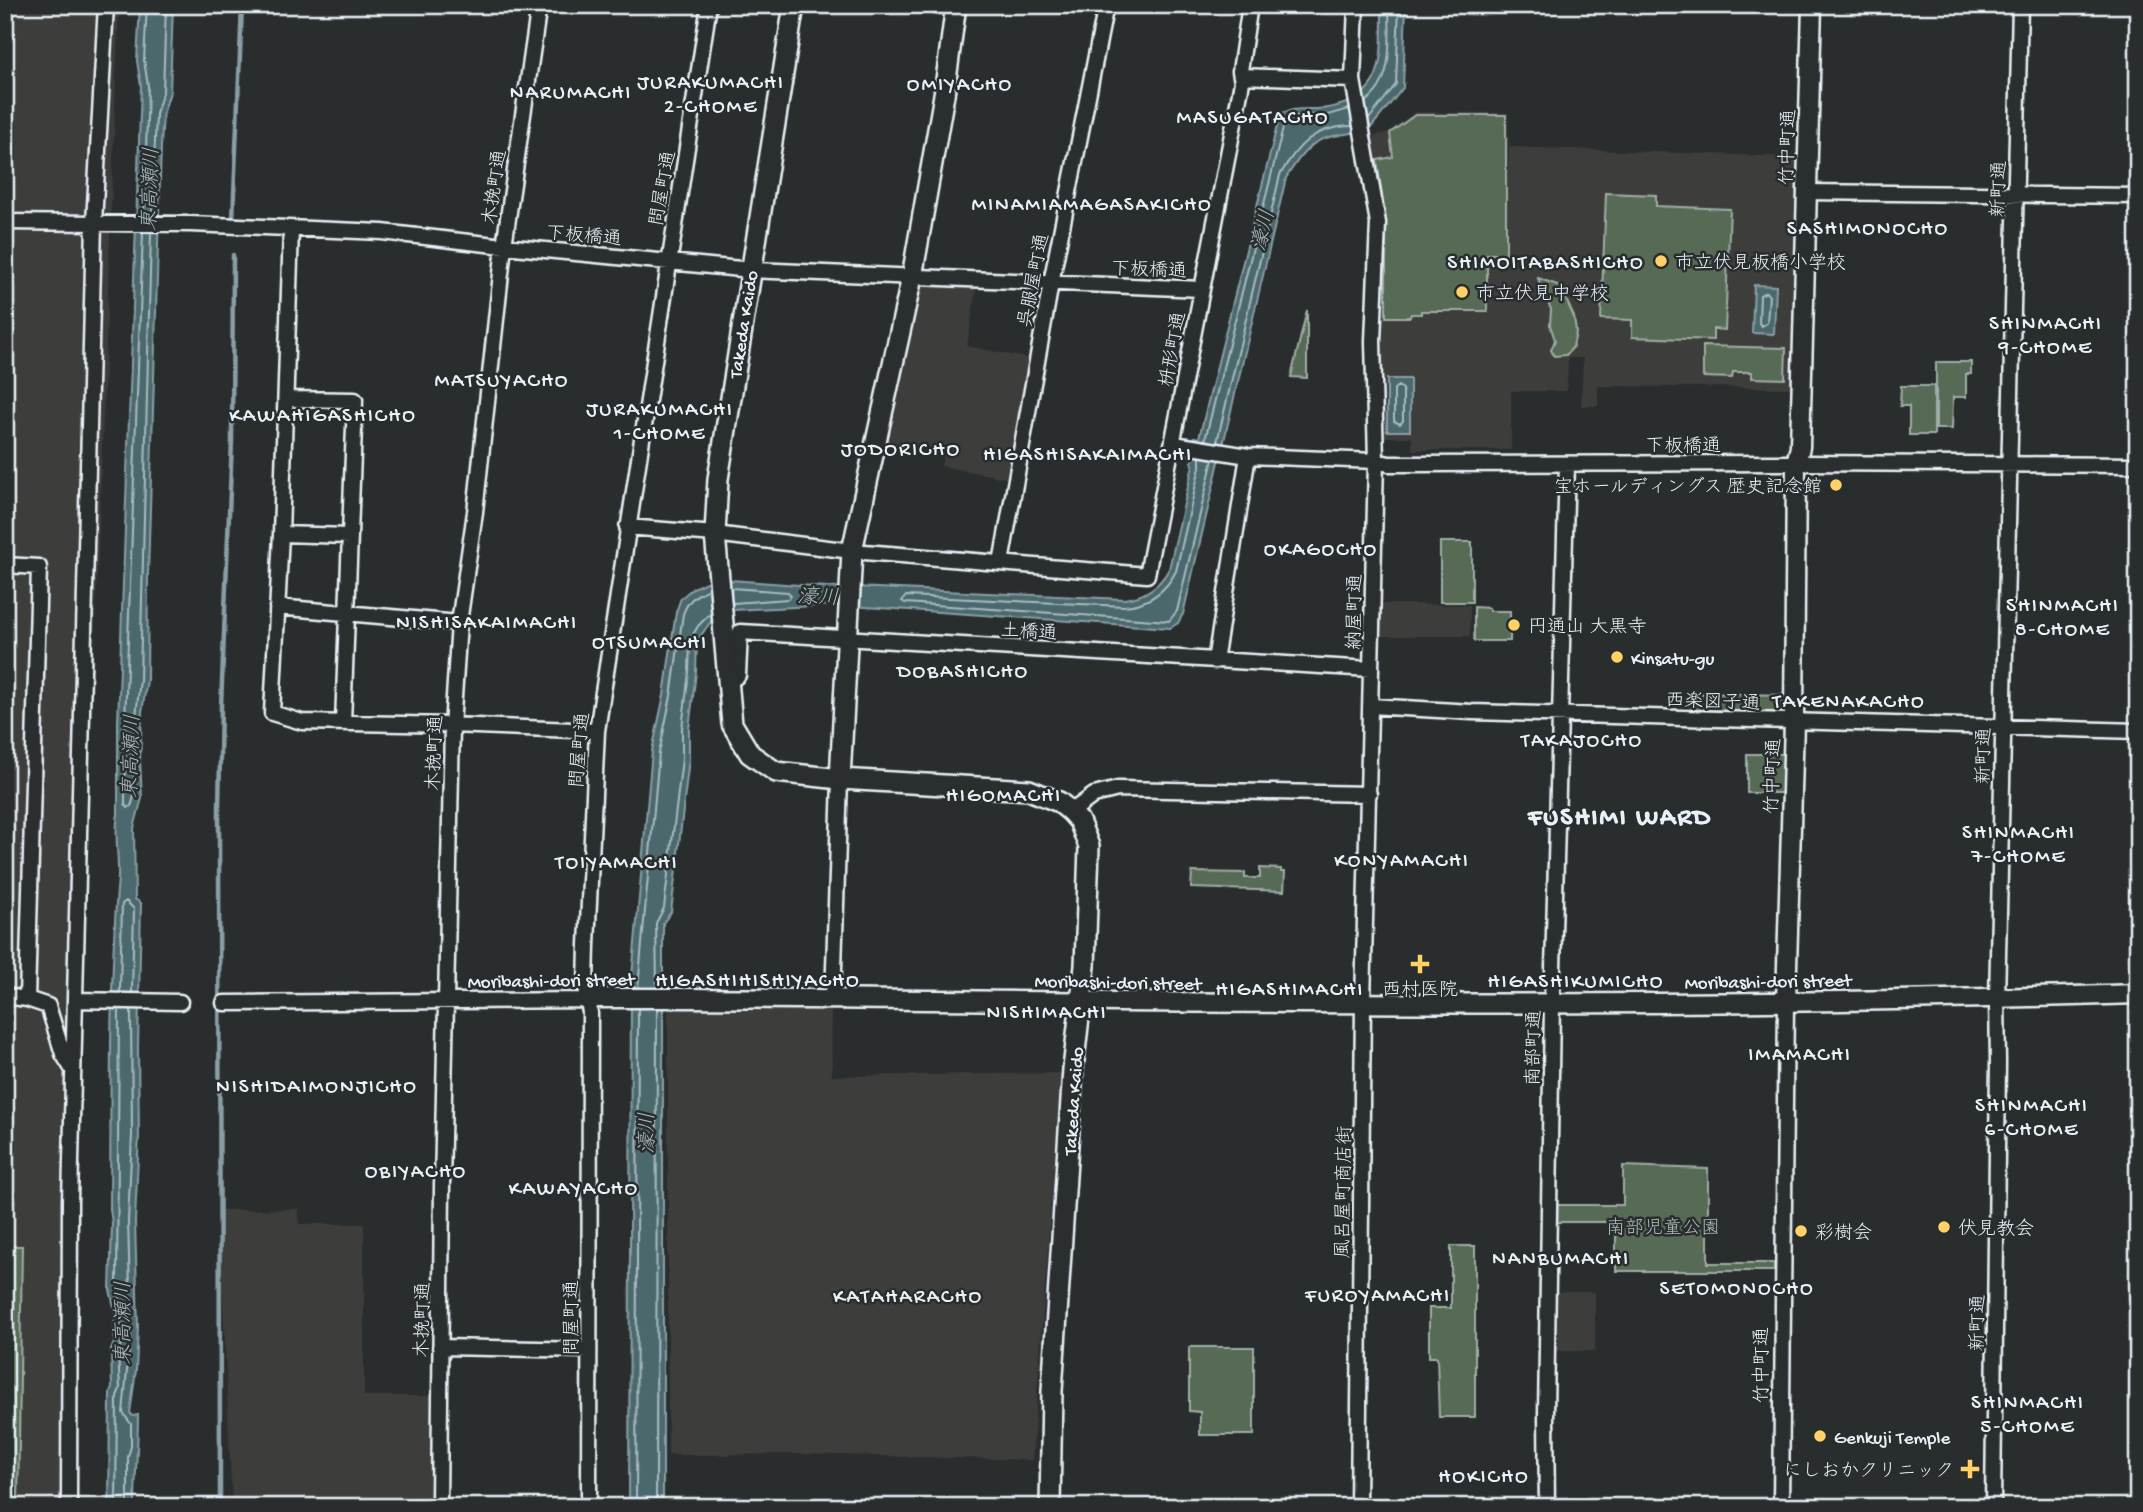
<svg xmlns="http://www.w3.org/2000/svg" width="2143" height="1512" font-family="'Gochi Hand','Klee One',sans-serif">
  <rect width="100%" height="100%" fill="#2a2d2e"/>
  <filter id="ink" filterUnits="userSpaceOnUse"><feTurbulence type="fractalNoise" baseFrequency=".0143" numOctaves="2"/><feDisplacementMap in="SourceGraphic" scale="14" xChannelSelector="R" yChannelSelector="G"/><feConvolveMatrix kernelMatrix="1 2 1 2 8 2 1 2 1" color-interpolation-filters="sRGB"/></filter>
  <g filter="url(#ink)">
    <path fill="#3e3e3a" d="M5,5H119L61,1507H5Z
      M1415,112L1508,113L1509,182V147L1797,157L1791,388L1598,386V406H1581L1583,358H1568L1567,391H1511V450H1412V437H1381L1385,226L1370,137L1389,132Z
      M924,283L977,284L967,346L1032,359L1010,479L941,466L944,454L881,441L914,295Z
      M1379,604L1470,605V636H1378Z
      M831,1007L832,1076L1061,1073L1032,1460L801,1454L668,1455V1008Z
      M299,1209V1224H364V1396H439L435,1507H232L219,1210Z
      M1552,1292H1595V1351H1552Z"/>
    <path fill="#576a54" stroke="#a0aea6" stroke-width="2" d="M1415,115H1506V254H1487V311H1421V314H1411L1410,317H1386V226L1377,160L1393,157L1390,133Z
      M1606,193L1656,195V206L1730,209L1725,330L1713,329V340L1632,337V320L1601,319Z
      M1538,278L1560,286L1574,317L1576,332L1573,347L1566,355L1554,356L1551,350L1555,340L1550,325L1551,309L1541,289Z
      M1307,310V378L1291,377Z
      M1703,346L1786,348L1785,379L1752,378V372H1733L1732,378L1703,377Z
      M1936,362H1971V374H1966V397H1953L1952,429H1936Z
      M1901,386H1934V435H1909V406H1900Z
      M1440,542H1472V602H1440Z
      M1474,607L1489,608L1490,611H1510V641H1474Z
      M1692,693L1787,695L1786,707L1780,714L1692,712Z
      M1747,754H1783V793H1747Z
      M1260,868L1281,869V872H1285L1284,891L1191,888L1192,872L1245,873V878H1260Z
      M1623,1166L1708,1169V1263H1774V1271H1616V1222H1553V1205H1623Z
      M5,1246H22L18,1507H5Z
      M1451,1246H1475V1417H1439L1437,1357H1429V1308H1451Z
      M1189,1347H1254V1435H1200V1412L1189,1411Z"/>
    <path fill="#4b696d" stroke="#8a9fa5" stroke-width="2" d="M140,5H173L170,92L163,114L161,146L148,575L147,680L142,712L140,761L142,798L134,828L135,899L141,903L138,1048L139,1135L135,1221L138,1327L136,1370L130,1413L133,1416L138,1415C138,1446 135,1476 135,1507H109L110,1393L112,1388L111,1350L114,1343L115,1311L110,1290L112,1223L110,1209C111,1099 109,987 118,877C119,856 114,835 118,814V722L141,86L137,61Z
      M1382,5H1406L1403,88L1369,130C1322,139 1314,132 1286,178L1183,614L1178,623L1170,628L836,605L733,610L712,620L697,641L696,672L689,729V759L671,912L663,923V1507H629L631,988L652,751L664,695L676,612L681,598L693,588L706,582L730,580L841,588L855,587L1124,599C1145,597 1159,587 1169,569L1193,465L1192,463L1195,442L1193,441L1194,437L1199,438L1280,114C1296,106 1311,111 1328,108C1389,97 1381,54 1382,5Z
      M1754,285L1776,286L1774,334L1752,333Z
      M1387,379H1410V431H1387Z"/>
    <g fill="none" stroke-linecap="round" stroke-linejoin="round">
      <path stroke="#a9bbc0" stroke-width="2" d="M1366,101C1395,82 1389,36 1389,5
        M1369,119L1396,84L1399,5
        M144,215L148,86L144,60L147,5
        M152,215L156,114L163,91L166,5
        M143,232L125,722V804L128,808L131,806C138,790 133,774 133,757C134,731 137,706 140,680L151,232
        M1766,292L1769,296L1767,323L1762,326L1759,323L1760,295Z
        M1398,386L1403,389V421L1400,424L1394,421V389Z
        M1205,440L1285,120L1292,116L1328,115L1349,109
        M1217,442L1280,175C1298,144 1314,127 1352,126
        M1200,457V467L1176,571C1165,593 1148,604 1124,606L906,596L902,601L905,603L1169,621L1177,611L1213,459
        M731,588L788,592L791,596L788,599L733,603
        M638,988L659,753L671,696L683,614C688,600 695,595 709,589
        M657,988L656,923L664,908L682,759V728L689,672L690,640L698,626L711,613
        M120,992L122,904L126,901L134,909L132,992
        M116,1507L117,1396L120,1389L118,1352L121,1344L122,1311L117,1288L119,1010
        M128,1507V1457L131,1446V1424L123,1413L131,1327L128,1221L132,1135L131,1010
        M636,1507L638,1009
        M656,1507L657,1009"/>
      <path stroke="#8a9fa5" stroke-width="4.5" d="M233,219L242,6
        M220,1507L219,808L221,706L232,441L233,255"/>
      <g stroke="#e8f1f8" stroke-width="19">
        <path id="minor" d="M1356,5L1353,80L1378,223L1373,341L1376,461L1363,1004L1358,1507
          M1241,76L1353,80
          M1806,192L2138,196
          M5,222L190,224L382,232L504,246L751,270L1202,289
          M291,229L281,534L272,713L302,722L452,725L597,731
          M286,399L355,400L343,723
          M1174,444L1248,456L1376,461L1389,464L1796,463L2138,465
          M627,527L715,534L852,551L1147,575L1242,82L1240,71L1250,5
          M281,534L349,536
          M1001,563L1051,283L1106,5
          M5,565L39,567L27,999
          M277,607L459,623
          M1215,661L1248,456
          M728,683L738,675L740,632L1371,669
          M1370,706L1472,712L2138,731
          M1071,812L1094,795L1118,789L1369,794
          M5,996L27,999L48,1006L63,1054L73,1070
          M833,999L840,779
          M75,1000L180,1002
          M224,1003L589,1000
          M440,1347L589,1350
          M69,1507L70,1202L94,223L106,5
          M439,1507L442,1186L452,727L459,623L475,512L504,246L539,5
          M589,1507L590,1013L586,986L587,945L597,731L709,5
          M1547,1507L1546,1415L1552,1005L1567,464
          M1781,1507L1786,1001
          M1993,1507L1998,1062L1997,999L2020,5"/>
      </g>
      <g stroke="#e8f1f8" stroke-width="23">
        <path id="tertiary" d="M589,1000L598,998H691C1173,1002 1656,1010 2138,994
          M1786,1001L1794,722L1796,463L1800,447L1812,5"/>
      </g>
      <g stroke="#e8f1f8" stroke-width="24">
        <path id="secondary" d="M794,5L718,479L715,534L732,724L750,754L776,772L840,779L1029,790L1059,802L1071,812L1079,821L1089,846L1085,966L1073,1069L1052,1391L1050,1507
          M840,779L852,551L912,277L944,95L956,5"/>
      </g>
      <use href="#minor" stroke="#2a2d2e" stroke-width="14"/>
      <use href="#tertiary" stroke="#2a2d2e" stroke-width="18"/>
      <use href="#secondary" stroke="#2a2d2e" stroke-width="19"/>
    </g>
  </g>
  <g fill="#ffd166" stroke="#2a2d2e" stroke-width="2.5">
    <circle cx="1661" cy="261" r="7"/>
    <circle cx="1462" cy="292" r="7"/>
    <circle cx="1836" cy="485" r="7"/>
    <circle cx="1514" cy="625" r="7"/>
    <circle cx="1617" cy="657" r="7"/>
    <path d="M1416.5 953.5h7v7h7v7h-7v7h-7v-7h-7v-7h7z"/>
    <circle cx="1944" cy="1227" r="7"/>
    <circle cx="1801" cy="1231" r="7"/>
    <circle cx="1820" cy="1436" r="7"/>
    <path d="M1966.5 1458.5h7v7h7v7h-7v7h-7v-7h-7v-7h7z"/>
  </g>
  <g text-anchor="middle" stroke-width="5" stroke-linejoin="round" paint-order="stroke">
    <g font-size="19" fill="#e8f1f8" stroke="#2a2d2e">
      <text transform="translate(1786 147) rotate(-88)" y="7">竹中町通</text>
      <text transform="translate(493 187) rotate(-82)" y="7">木挽町通</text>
      <text transform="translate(661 188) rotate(-80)" y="7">問屋町通</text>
      <text transform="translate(1997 189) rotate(-88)" y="7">新町通</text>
      <text transform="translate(584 234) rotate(5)" y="7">下板橋通</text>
      <text transform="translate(1149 268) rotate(2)" y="7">下板橋通</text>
      <text transform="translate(1032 280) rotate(-79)" y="7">呉服屋町通</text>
      <text transform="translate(742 324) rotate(-81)" y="7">Takeda Kaido</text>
      <text transform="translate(1171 349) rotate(-80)" y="7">枡形町通</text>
      <text x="1683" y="451">下板橋通</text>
      <text transform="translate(1353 612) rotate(-89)" y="7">納屋町通</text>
      <text transform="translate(1029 630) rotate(3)" y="7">土橋通</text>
      <text transform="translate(1713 700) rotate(2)" y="7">西楽図子通</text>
      <text transform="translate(578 750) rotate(-85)" y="7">問屋町通</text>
      <text transform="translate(433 753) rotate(-88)" y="7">木挽町通</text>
      <text transform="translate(1982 756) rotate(-89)" y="7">新町通</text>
      <text transform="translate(1771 776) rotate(-88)" y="7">竹中町通</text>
      <text transform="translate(551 979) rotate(-1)" y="7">Moribashi-dori street</text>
      <text transform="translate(1768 980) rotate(-1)" y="7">Moribashi-dori street</text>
      <text transform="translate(1118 981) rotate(1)" y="7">Moribashi-dori street</text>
      <text transform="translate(1532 1048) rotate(-89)" y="7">南部町通</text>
      <text transform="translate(1072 1101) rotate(-86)" y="7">Takeda Kaido</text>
      <text transform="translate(1342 1192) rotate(-89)" y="7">風呂屋町商店街</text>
      <text transform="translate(570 1318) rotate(-90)" y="7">問屋町通</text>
      <text transform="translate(421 1320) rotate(-89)" y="7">木挽町通</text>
      <text transform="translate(1976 1323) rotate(-89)" y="7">新町通</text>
      <text transform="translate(1760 1365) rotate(-90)" y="7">竹中町通</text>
    </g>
    <g font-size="19" fill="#e8f1f8" stroke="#2a2d2e" text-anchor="start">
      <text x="1675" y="268">市立伏見板橋小学校</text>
      <text x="1476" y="299">市立伏見中学校</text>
      <text x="1822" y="492" text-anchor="end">宝ホールディングス 歴史記念館</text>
      <text x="1528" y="632">円通山 大黒寺</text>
      <text x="1631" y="664">Kinsatu-gu</text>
      <text x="1420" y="995" text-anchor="middle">西村医院</text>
      <text x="1958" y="1234">伏見教会</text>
      <text x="1815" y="1238">彩樹会</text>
      <text x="1834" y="1443">Genkuji Temple</text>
      <text x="1954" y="1476" text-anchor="end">にしおかクリニック</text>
    </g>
    <g font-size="19" fill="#aebbb6" stroke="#2a2d2e">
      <text x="1663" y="1233">南部児童公園</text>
    </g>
    <g font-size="21" letter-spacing="2" fill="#e8f1f8" stroke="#2a2d2e">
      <text x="711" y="88">JURAKUMACHI<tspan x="711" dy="24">2-CHOME</tspan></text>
      <text x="960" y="90">OMIYACHO</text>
      <text x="571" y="98">NARUMACHI</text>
      <text x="1253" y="123">MASUGATACHO</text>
      <text x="1092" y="210">MINAMIAMAGASAKICHO</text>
      <text x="1868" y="234">SASHIMONOCHO</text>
      <text x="1546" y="268">SHIMOITABASHICHO</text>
      <text x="2046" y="329">SHINMACHI<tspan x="2046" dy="24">9-CHOME</tspan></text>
      <text x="502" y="386">MATSUYACHO</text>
      <text x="660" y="415">JURAKUMACHI<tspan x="660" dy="24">1-CHOME</tspan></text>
      <text x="323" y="421">KAWAHIGASHICHO</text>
      <text x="901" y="455">JODORICHO</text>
      <text x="1088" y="460">HIGASHISAKAIMACHI</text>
      <text x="1321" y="555">OKAGOCHO</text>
      <text x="2063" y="611">SHINMACHI<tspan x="2063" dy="24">8-CHOME</tspan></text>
      <text x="487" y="628">NISHISAKAIMACHI</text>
      <text x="650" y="648">OTSUMACHI</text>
      <text x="963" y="677">DOBASHICHO</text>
      <text x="1849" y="707">TAKENAKACHO</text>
      <text x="1582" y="746">TAKAJOCHO</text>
      <text x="1004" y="801">HIGOMACHI</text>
      <text x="2019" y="838">SHINMACHI<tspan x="2019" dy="24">7-CHOME</tspan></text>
      <text x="1402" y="866">KONYAMACHI</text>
      <text x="617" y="868">TOIYAMACHI</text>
      <text x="758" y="986">HIGASHIHISHIYACHO</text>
      <text x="1576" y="987">HIGASHIKUMICHO</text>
      <text x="1290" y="995">HIGASHIMACHI</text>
      <text x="1047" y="1018">NISHIMACHI</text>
      <text x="1800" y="1060">IMAMACHI</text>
      <text x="317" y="1092">NISHIDAIMONJICHO</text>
      <text x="2032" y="1111">SHINMACHI<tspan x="2032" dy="24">6-CHOME</tspan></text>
      <text x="416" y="1177">OBIYACHO</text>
      <text x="574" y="1194">KAWAYACHO</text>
      <text x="1561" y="1264">NANBUMACHI</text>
      <text x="1737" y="1294">SETOMONOCHO</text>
      <text x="1378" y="1301">FUROYAMACHI</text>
      <text x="908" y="1302">KATAHARACHO</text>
      <text x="2028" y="1408">SHINMACHI<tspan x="2028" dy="24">5-CHOME</tspan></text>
      <text x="1484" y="1482">HOKICHO</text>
    </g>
    <g font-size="21" font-style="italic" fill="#a9bbc0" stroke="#2a2d2e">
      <text transform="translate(149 189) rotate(-88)" y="7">東高瀬川</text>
      <text transform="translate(1262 230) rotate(-76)" y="7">濠川</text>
      <text transform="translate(818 596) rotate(2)" y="7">濠川</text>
      <text transform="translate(130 756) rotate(-88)" y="7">東高瀬川</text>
      <text transform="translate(646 1133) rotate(-90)" y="7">濠川</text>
      <text transform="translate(122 1323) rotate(-90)" y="7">東高瀬川</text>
    </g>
    <g font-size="26" font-weight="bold" letter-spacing="2" fill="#e8f1f8" stroke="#2a2d2e">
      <text x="1620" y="824">FUSHIMI WARD</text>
    </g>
  </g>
  <rect width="2143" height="1512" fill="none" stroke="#2a2d2e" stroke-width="28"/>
  <rect x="14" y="14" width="2115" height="1484" fill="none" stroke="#e8f1f8" stroke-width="2.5" filter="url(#ink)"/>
</svg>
